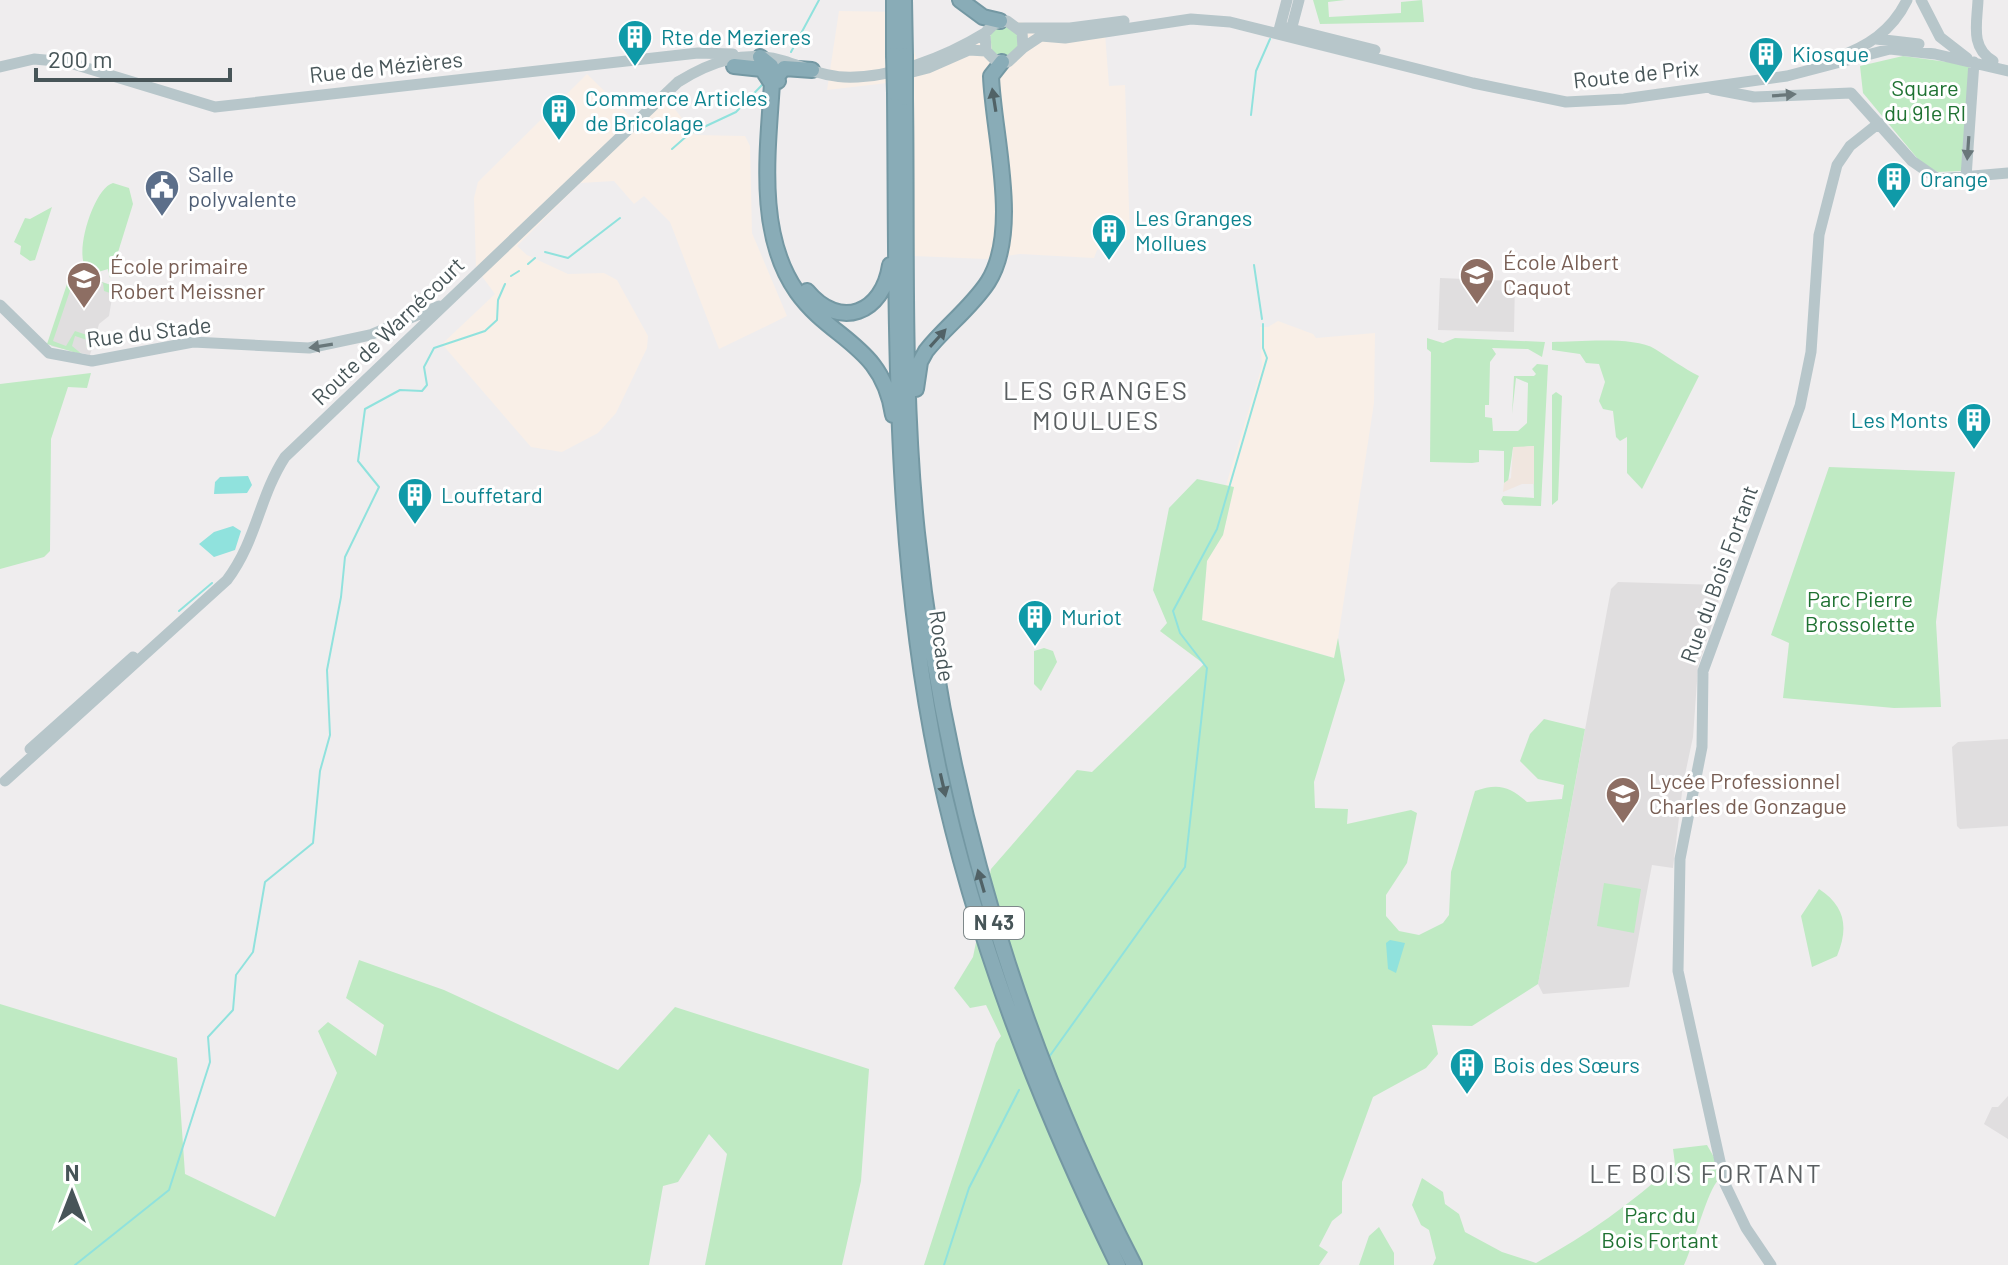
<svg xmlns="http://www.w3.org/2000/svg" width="2008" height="1265" font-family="Barlow,sans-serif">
  <rect width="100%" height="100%" fill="#efedee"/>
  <path fill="#f9efe7" d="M839,11L900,12L917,60L977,36L999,18L1042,26L1104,20L1109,86L1125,85L1130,239L1097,250L1094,258L1020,254L986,259L914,256L913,80L827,90Z
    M587,74L634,120L663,94L695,135L745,136L750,146L752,233L787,316L719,349L670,222L644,196L634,204L614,181L580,183L517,246L527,255L568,274L604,273L617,280L648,336L647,348L616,413L598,433L562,452L531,447L442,344L495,294L476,268L474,198L478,182Z
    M1278,321L1313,334L1316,338L1375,333L1374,403L1335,658L1202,620L1207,561L1223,535L1234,488L1226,485L1262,366L1260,327H1268Z"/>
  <path fill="#e0dedf" d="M71,272L114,286L109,316L99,324L90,355L51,346Z
    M1440,278L1515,281L1514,332L1438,330Z
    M1618,582L1720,585L1718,606L1698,667L1693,737L1683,784L1673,868L1652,865L1629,987L1543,994L1538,984L1611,589Z
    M2008,739V826L1960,829L1957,826L1952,747L1958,742Z
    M2008,1096V1139L1984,1124L1992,1107H1998Z"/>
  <path fill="#bfeac3" d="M1313,0H1345L1328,2L1329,17L1401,13V2L1422,0L1424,22L1320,24Z
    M1005,25L1015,29L1021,43L1007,58L992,53L990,32Z
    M1903,56L1970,65L1962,171L1938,172L1922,164L1863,93L1860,66Z
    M113,183L129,188L133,204L110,278L108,269L95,273L86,268C74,252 94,188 113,183Z
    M52,207L35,260L30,261L20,254L21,246L14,242L25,218L30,219Z
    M71,272L114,286L113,294L104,291L103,283L90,278L88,292L83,296L78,294L82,281L74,279L53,341L66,346L75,331L90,336L86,348L87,340L75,336L72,346L83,355L47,344Z
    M1427,338L1443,343L1455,338L1545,342L1542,357L1528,349L1492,348L1496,354L1490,362L1489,405H1485V417L1492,418L1493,431H1518L1527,423L1528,383L1516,378L1512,414L1514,376H1534L1536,374L1532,369L1537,364L1548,365L1541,506L1504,505L1501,500L1503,496L1534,498L1533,446L1513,448L1508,482L1504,483V451L1479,450V462L1472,463L1430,462L1431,352L1427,349Z
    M1552,342C1578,342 1634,336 1655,349C1670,358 1683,368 1699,376L1642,489L1627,473V437L1620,441L1616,437L1613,411L1603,409L1599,401L1605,382L1599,364L1586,363L1580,354L1552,350Z
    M91,373L87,388L68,387L51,439L50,551L44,557L0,569V384Z
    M1556,392L1562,396L1558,500L1552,505V395Z
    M1829,467L1955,472L1936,622L1941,707L1894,708L1783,698L1789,643L1771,635Z
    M1197,479L1234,487L1223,535L1207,561L1202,620L1334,658L1338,638L1345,680L1314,782L1315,808L1348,809L1347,824L1411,810L1417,813L1407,863L1386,895V916L1399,931L1419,935L1443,923L1449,915L1451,872L1475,791C1498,783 1509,786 1527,802L1562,799L1564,785L1538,779L1520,761L1530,734L1544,719L1585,729L1538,984L1472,1026L1432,1025L1438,1054L1426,1068L1373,1097L1342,1182V1213L1332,1221L1319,1246L1328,1252L1319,1265H924L996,1043L1001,1036L986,1005L970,1008L954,988L973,957L991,869L1077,770L1092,772L1204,664L1160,631L1167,623L1153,590L1169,508Z
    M1044,648L1053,651L1057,662L1041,691L1034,684V651Z
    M1604,883L1641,889L1634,933L1597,926Z
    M1819,889C1845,906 1849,927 1837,956L1812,967L1801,916Z
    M359,960L444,990L618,1070L675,1007L869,1069L861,1181L842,1265H705L727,1154L709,1134L678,1182L663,1186L649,1265H0V1004L177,1058L185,1174L275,1217L337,1073L318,1031L328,1022L376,1056L384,1025L346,998Z
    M1707,1145L1715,1159L1719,1179C1707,1191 1694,1244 1684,1265H1433L1436,1258L1429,1230L1421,1225L1412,1205L1422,1178L1443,1192L1445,1204L1459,1214L1465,1232L1502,1252L1536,1263C1587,1235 1632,1203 1675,1164L1673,1149Z
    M1379,1227L1394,1253V1265H1359L1369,1236Z"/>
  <path fill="#f0e6df" d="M1534,446V484H1522L1503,492L1504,483L1511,478L1513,447Z"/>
  <path fill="#90e2dd" d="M248,476L252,485L247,493L214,494L215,482L220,477Z
    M233,526L241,531L235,550L214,557L199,544L214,532Z
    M1390,940L1405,943L1396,973L1388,969L1386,943Z"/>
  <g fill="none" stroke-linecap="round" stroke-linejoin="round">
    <path stroke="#90e2dd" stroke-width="2" d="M791,52L819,0
      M1251,115L1256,71L1270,39
      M672,149L689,134L736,112L763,84
      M545,252L568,258L620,218
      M528,264L535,258
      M1254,265L1262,319
      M511,276L519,271
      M179,611L212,583
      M1049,1057L1185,867L1207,668L1180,633L1173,611L1217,529L1267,358L1263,348V324
      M75,1265L169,1190L210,1062L208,1037L233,1010L236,975L253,952L265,882L313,843L320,771L330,735L327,670L341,597L345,557L379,487L358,461L365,409L400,390L422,391L427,385L424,367L434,348L485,331L497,320L498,300L505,284
      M944,1265L969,1188L1019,1090"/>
    <g stroke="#7498a3" stroke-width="18">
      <path id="highway" d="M894,0V55
        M904,0L905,55
        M960,0L983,17L1000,21
        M760,57L771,66L778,81
        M734,66L762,69L770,81
        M812,70L784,68L772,83C768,150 756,234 797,292C831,340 883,345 893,415
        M895,93C897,319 892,548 939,770C976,943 1041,1107 1118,1265
        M905,98C907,243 902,390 917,533C944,791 1015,1035 1134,1265
        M807,291C840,331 883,313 890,265
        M916,389L920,362L926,351C945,327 971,308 988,282C1021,230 993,134 991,76L1002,62"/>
    </g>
    <path stroke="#b7c6ca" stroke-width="11" d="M1921,0L1940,37L1967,58
      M1978,0C1977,24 1970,47 1993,61
      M1283,27L1375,50
      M1019,28H1070L1124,21
      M1279,30L1287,0
      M1290,34L1299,0
      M1876,39L1919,44
      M1023,48L1041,36L1065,38L1191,19L1230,22L1473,83L1566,102L1624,99L1787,76L1890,49L1935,54L2008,71
      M1835,58C1867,47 1892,31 1907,0
      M0,67L34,59L67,62L215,107L698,53L733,54
      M897,76L928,68L969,50L986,51L995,60L1008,62L1023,48L1022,32L1007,21L994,24L985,33L986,51
      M1712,89L1754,97L1851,93L1912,161L1938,179L2008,173
      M1966,177L1974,62
      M0,305L49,353L92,361L193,342L309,348L370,335L439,306
      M30,749L133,657
      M5,781L227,580C257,540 259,497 285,457L678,82C710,62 745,49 784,61C803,67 823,76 844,77C890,79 946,57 985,33
      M1771,1265L1746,1228L1725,1184L1678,971L1680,859L1702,747L1703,671L1800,406L1811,352L1819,235L1837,165L1850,146L1879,123"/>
    <use href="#highway" stroke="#89acb7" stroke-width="14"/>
    <g stroke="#7498a3" stroke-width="18" stroke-linecap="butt">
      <path id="highway-bridge" d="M894,55L895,93
        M905,55V98"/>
    </g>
    <use href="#highway-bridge" stroke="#89acb7" stroke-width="14"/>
  </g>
  <defs><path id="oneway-solid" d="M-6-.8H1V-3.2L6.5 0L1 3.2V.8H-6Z" transform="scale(2)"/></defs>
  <g fill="#69777a">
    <use href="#oneway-solid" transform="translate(1784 95) rotate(-4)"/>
    <use href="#oneway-solid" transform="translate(1968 148) rotate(94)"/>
    <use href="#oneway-solid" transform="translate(321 346) rotate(171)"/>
  </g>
  <g fill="#516266">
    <use href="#oneway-solid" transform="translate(994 100) rotate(-99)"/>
    <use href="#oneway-solid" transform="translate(938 338) rotate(-48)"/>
    <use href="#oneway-solid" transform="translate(943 785) rotate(77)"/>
    <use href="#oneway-solid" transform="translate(981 881) rotate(-106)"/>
  </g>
  <defs>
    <g id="building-pin" transform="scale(1.8)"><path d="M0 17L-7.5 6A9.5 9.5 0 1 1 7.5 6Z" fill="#0f9aa8" stroke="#fff"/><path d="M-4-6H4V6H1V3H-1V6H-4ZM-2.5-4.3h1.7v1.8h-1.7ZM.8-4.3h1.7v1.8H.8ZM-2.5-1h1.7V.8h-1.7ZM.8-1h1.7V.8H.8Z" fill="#fff"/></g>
    <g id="civic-pin" transform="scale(1.8)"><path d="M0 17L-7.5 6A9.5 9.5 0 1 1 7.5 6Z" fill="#5c6f8a" stroke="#fff"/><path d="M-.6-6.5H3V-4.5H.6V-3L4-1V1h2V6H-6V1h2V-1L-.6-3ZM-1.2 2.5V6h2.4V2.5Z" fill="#fff"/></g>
    <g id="school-pin" transform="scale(1.8)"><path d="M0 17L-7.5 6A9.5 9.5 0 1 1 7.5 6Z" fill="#8d6e63" stroke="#fff"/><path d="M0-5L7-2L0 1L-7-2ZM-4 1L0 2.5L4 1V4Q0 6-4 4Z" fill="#fff"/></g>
  </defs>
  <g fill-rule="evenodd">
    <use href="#building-pin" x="635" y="37"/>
    <use href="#building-pin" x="1766" y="54"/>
    <use href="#building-pin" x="559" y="111"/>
    <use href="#building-pin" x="1894" y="179"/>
    <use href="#civic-pin" x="162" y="187"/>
    <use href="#building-pin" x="1109" y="231"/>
    <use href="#school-pin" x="1477" y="275"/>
    <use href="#school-pin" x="84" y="279"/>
    <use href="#building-pin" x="1974" y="420"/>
    <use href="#building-pin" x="415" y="495"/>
    <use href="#building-pin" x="1035" y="617"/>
    <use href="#school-pin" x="1623" y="794"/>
    <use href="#building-pin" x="1467" y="1065"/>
  </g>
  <g text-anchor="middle" stroke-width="6" stroke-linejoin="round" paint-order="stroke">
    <rect fill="#fff" stroke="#7e888a" stroke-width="2" x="964" y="907" width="60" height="32" rx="6"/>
    <g font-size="20" font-weight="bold" fill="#475558">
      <text x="994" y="930">N 43</text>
    </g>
    <g font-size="22" fill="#0d838f" stroke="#fff" text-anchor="start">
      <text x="661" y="45">Rte de Mezieres</text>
      <text x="1792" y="62">Kiosque</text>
      <text x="585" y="106">Commerce Articles<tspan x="585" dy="25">de Bricolage</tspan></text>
      <text x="1920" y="187">Orange</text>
      <text x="1135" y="226">Les Granges<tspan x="1135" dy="25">Mollues</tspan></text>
      <text x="1948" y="428" text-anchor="end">Les Monts</text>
      <text x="441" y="503">Louffetard</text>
      <text x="1061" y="625">Muriot</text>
      <text x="1493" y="1073">Bois des Sœurs</text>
    </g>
    <g font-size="22" fill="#475558" stroke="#fff">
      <text transform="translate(386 67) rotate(-6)" y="8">Rue de Mézières</text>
      <text transform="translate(1636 74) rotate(-6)" y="8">Route de Prix</text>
      <text transform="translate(388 331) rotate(-44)" y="8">Route de Warnécourt</text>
      <text transform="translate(149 332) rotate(-7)" y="8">Rue du Stade</text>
      <text transform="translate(1719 574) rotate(-70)" y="8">Rue du Bois Fortant</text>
      <text transform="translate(942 646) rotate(82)" y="8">Rocade</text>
    </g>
    <g font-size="22" fill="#1f7232" stroke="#fff">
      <text x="1925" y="96">Square<tspan x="1925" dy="25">du 91e RI</tspan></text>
      <text x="1860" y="607">Parc Pierre<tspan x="1860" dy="25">Brossolette</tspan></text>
      <text x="1660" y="1223">Parc du<tspan x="1660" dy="25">Bois Fortant</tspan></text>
    </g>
    <g font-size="22" fill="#4e5e75" stroke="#fff" text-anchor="start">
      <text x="188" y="182">Salle<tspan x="188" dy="25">polyvalente</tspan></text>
    </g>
    <g font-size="22" fill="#785e54" stroke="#fff" text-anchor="start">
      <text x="1503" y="270">École Albert<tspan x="1503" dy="25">Caquot</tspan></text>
      <text x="110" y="274">École primaire<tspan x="110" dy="25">Robert Meissner</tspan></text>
      <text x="1649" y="789">Lycée Professionnel<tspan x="1649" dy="25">Charles de Gonzague</tspan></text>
    </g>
    <g font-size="26" letter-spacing="2" fill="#5a5f61" stroke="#fff">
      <text x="1096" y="400">LES GRANGES<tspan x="1096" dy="30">MOULUES</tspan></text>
      <text x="1706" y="1183">LE BOIS FORTANT</text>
    </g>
  </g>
  <g transform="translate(72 1193)" stroke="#ffffff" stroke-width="6" paint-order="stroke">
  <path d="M0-6L14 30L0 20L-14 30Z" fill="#475558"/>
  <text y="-12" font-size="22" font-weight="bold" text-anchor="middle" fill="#475558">N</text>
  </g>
  <path d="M36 68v12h194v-12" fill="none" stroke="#475558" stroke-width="4"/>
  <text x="48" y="68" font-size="24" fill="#475558" stroke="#ffffff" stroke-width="6" paint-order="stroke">200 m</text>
</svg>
